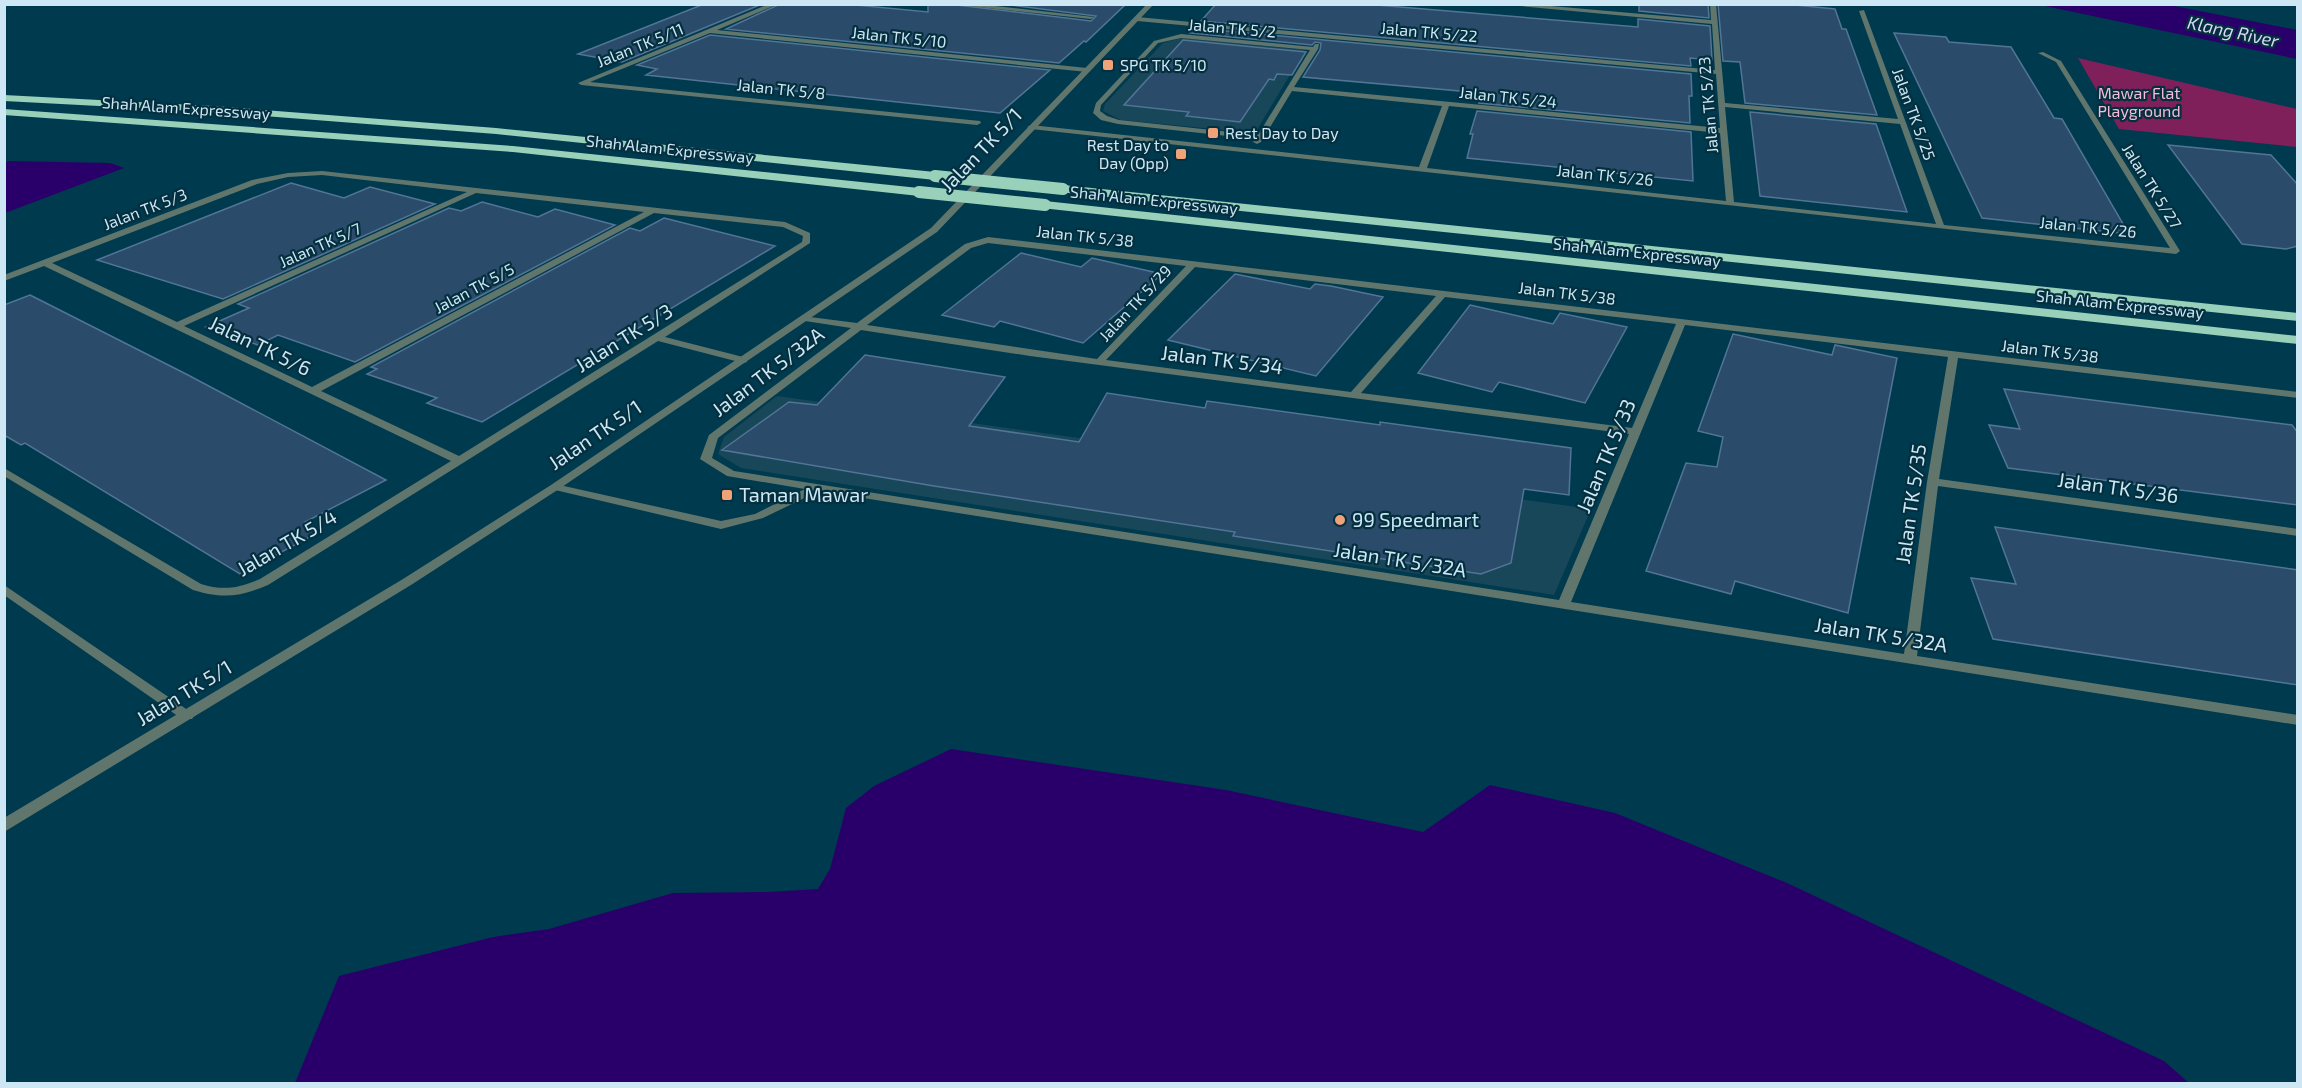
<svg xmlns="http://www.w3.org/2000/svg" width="2302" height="1088" font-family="'Exo 2',sans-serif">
  <rect width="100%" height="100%" fill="#003a4e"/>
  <path fill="#18475a" d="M1182,38L1305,50L1255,133L1121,120L1103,111L1105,104L1163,43Z
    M777,396L1591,509L1554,595L741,468L718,454L724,437Z"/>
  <path fill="#80205a" d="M2078,58L2297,109V147L2119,129Z"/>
  <path fill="#29006a" d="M2040,5H2169L2297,30V59Z
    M8,161L110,163L124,168L5,213V163Z
    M951,749L1226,790L1423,832L1490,785L1615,813L1787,883L2164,1061L2189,1083H295L339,976L493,937L549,929L673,893L768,892L818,889L830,869L846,808L874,786Z"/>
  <path fill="#2a4b6a" stroke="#527596" stroke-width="1.5" d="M704,4H762L622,62L578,54Z
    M780,4H845L928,12V4H948L1091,21L1096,16L1002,4H1126L1086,42L1084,41L1059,63L726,29Z
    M1216,4H1364L1638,27V19L1710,26L1712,60L1690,58L1691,66L1201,21Z
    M1639,4H1708L1709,18L1639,11Z
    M1718,4H1785L1835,9L1842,29H1846L1877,115L1745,103L1740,62L1723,61Z
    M1194,28L1691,74L1692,96H1689L1690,123L1479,103L1482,93L1303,77L1320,50L1321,43L1315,42L1312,45L1190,33Z
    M1894,33L1946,37L1949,42L2011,47L2054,118L2062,119L2129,234L1982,218Z
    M710,35L1050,70L1000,113L646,75L657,69L637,65Z
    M1183,40L1306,52L1292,75L1277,74L1274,80L1269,79L1240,122L1186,116L1189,112L1124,105Z
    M1477,111L1691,132L1693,181L1467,158L1473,134H1470Z
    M1750,112L1876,124L1907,212L1760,196Z
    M2168,145L2271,155L2298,185V246L2286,249L2242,244Z
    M291,183L344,198L370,187L435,204L223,299L97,260Z
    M482,202L538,217L555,209L615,225L355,362L278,335L258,345L206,327L249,308L238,304L449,208L461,211Z
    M664,218L775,246L482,422L427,403L437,398L367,374L377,369L371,367L630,228L640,231Z
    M1021,253L1081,267L1092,258L1162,274L1083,343L1000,321L994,327L942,315Z
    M1235,274L1310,289L1315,284L1331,286L1383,297L1316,376L1168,340Z
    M30,295L188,375L386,480L305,522L321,531L240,574L25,443L21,445L4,435V305Z
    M1470,305L1553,324L1560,313L1627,327L1585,403L1499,382L1492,392L1418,373Z
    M1733,334L1832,355L1835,345L1897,358L1848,613L1735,581L1731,594L1646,571L1686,463L1717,467L1723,437L1698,431Z
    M865,355L1005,377L969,426L1079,442L1107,393L1205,408L1207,401L1380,425V422L1571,448L1569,495L1524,489L1511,563L1481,574L1233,536L1235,532L934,486L722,450L789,402L817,405Z
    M2004,389L2292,425L2298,433V505L2008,468L1989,425L2020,429Z
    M1995,527L2298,570V685L1993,639L1971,578L2016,584Z"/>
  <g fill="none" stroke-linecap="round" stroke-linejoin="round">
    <path fill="#60766d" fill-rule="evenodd" d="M769,4H778L717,30L1087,68L1090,70L1087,72L710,33L590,82L980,121L981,123L977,125L581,85L578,83Z
      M950,4H977L1094,17L1091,19Z
      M1498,4H1528L1711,20L1710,4H1716L1725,103L1898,119L1859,11L1864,10L1944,225L2170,248L2056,62L2038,53L2043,52L2061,61L2180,251L2176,254L1031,129L1027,127L1031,125L1419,167L1442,106L1292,91L1261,142L1257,144L1253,142L1255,139L1118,124L1101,120L1093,113L1096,103L1154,41L1181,34L1313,47L1315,44H1319L1318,49L1294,87L1720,128L1716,74L1137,21L1134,19L1137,17L1715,70L1712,24ZM1181,38L1310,50L1258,135L1119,120L1107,116L1100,111L1101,105L1158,43ZM1449,106L1720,133L1726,201L1427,168ZM1725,107L1900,124L1936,224L1734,202Z
      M322,171L785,222L810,233V243L665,337L747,358V362L743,363L658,341L268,585C239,597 223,599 193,590L4,476V468L201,584C223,591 239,588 260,579L451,461L44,266L4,281V275L252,180L288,173ZM322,175L467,192L177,322L52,263L257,184L288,177ZM476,193L644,212L312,387L184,326ZM654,213L783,227L803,236L802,242L459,456L321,391Z
      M988,237L2298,392V398L1958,358L1939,479L2298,529V536L1938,486L1917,656L2298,715V725L819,491L763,518L721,529L555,490L549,487L555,484L721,521L755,514L805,489L727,476L700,459L709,435L851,328L805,321L802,320V316L857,323L965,244ZM988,243L1186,266L1097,359L867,325L971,248ZM1195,267L1436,296L1351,392L1106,360ZM1445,297L1676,324L1632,428L1361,393ZM1685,325L1948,357L1927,482L1904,654L1571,602ZM861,330L1030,356L1629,434L1559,600L734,471L712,458L718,438Z
      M4,585L192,713L194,716L192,719H182L4,595Z"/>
    <path fill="#60766d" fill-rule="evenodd" d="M1147,4H1154L937,232L559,489L411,585L4,832V818L403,579L551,485L931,228Z"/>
    <path fill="#98d0ba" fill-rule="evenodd" d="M4,95L213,106L496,128L935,172L941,176L935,180L496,134L213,112L4,101Z
      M4,109L513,146L919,188L925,192L919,196L513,152L4,115Z
      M1063,185L2298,313V321L1059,192L1057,189Z
      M1045,201L2298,336V344L1041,208L1039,205Z"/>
    <path stroke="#98d0ba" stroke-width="12" d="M935,176L1063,189
      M919,192L1045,205"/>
  </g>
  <g fill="#f0a279" stroke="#042f3e" stroke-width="2">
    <rect x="1102" y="59" width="12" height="12" rx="3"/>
    <rect x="1207" y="127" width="12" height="12" rx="3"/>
    <rect x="1175" y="148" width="12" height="12" rx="3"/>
    <rect x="721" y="489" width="12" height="12" rx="3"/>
    <circle cx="1340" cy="520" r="6"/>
  </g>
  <g text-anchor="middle" stroke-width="4.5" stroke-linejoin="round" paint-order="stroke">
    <g font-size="16" fill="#cde7f4" stroke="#042f3e">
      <text transform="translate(1232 28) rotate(5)" y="6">Jalan TK 5/2</text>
      <text transform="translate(1429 32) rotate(5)" y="6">Jalan TK 5/22</text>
      <text transform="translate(899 37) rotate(6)" y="6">Jalan TK 5/10</text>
      <text transform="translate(640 45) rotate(-22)" y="6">Jalan TK 5/11</text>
      <text transform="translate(781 89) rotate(6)" y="6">Jalan TK 5/8</text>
      <text transform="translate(1508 97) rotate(6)" y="6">Jalan TK 5/24</text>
      <text transform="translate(1708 105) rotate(-95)" y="6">Jalan TK 5/23</text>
      <text transform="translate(186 108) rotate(4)" y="6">Shah Alam Expressway</text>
      <text transform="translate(1914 114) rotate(70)" y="6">Jalan TK 5/25</text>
      <text transform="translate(670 149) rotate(6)" y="6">Shah Alam Expressway</text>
      <text transform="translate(1605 175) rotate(6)" y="6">Jalan TK 5/26</text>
      <text transform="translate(2152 186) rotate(58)" y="6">Jalan TK 5/27</text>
      <text transform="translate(1154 200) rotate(6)" y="6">Shah Alam Expressway</text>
      <text transform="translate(145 209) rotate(-21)" y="6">Jalan TK 5/3</text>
      <text transform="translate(2088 227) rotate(6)" y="6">Jalan TK 5/26</text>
      <text transform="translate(1085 236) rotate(6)" y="6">Jalan TK 5/38</text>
      <text transform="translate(320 245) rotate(-24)" y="6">Jalan TK 5/7</text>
      <text transform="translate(1637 252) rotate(6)" y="6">Shah Alam Expressway</text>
      <text transform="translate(474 288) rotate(-28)" y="6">Jalan TK 5/5</text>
      <text transform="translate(1567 293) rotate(7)" y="6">Jalan TK 5/38</text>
      <text transform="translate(1135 303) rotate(-47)" y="6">Jalan TK 5/29</text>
      <text transform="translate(2120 304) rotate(6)" y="6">Shah Alam Expressway</text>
      <text transform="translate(2050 351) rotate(7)" y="6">Jalan TK 5/38</text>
    </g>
    <g font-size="16" fill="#cde7f4" stroke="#042f3e" text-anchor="start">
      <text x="1120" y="71">SPG TK 5/10</text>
      <text x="1225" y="139">Rest Day to Day</text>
      <text x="1169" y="151" text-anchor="end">Rest Day to<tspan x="1169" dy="18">Day (Opp)</tspan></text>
    </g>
    <g font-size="16" fill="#f6bdd9" stroke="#042f3e">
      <text x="2139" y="99">Mawar Flat<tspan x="2139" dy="18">Playground</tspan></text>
    </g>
    <g font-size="18" font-style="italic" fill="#d9d8f3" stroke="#042f3e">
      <text transform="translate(2233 32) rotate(12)" y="6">Klang River</text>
    </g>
    <g font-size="20" fill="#cde7f4" stroke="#042f3e">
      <text transform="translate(981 150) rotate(-46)" y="7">Jalan TK 5/1</text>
      <text transform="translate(624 338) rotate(-32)" y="7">Jalan TK 5/3</text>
      <text transform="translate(260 346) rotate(26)" y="7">Jalan TK 5/6</text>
      <text transform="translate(1222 360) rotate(7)" y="7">Jalan TK 5/34</text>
      <text transform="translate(768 372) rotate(-37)" y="7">Jalan TK 5/32A</text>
      <text transform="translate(595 435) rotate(-34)" y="7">Jalan TK 5/1</text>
      <text transform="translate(1606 456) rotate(-67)" y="7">Jalan TK 5/33</text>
      <text transform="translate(2118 488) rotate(8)" y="7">Jalan TK 5/36</text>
      <text transform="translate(1911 504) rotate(-82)" y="7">Jalan TK 5/35</text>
      <text transform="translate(287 543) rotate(-30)" y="7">Jalan TK 5/4</text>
      <text transform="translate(1400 560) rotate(9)" y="7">Jalan TK 5/32A</text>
      <text transform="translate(1881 635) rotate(9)" y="7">Jalan TK 5/32A</text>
      <text transform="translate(184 693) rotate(-31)" y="7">Jalan TK 5/1</text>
    </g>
    <g font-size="20" fill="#cde7f4" stroke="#042f3e" text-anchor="start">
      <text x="739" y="502">Taman Mawar</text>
      <text x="1352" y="527">99 Speedmart</text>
    </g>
  </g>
  <rect width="2302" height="1088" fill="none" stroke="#cde7f4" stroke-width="12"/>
</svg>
